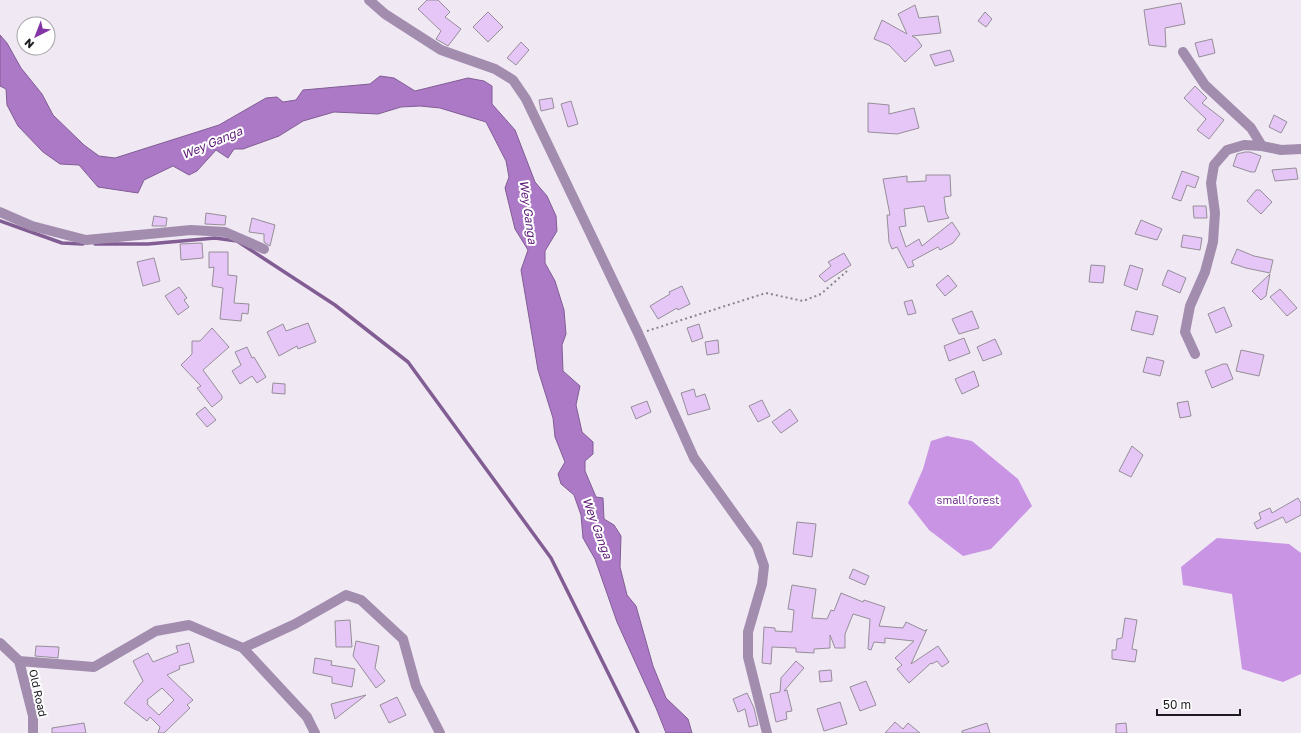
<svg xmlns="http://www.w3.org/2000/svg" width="1301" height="733" font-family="'Golos Text',sans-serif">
  <rect width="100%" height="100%" fill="#f0e9f4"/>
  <path fill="#c894e3" d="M947,436L972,441L1018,479L1032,506L991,549L963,556L929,530L908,503L923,469L931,441Z
    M1217,538L1289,544L1301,553V674L1283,682L1242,669L1232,594L1183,585L1181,567Z"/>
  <path fill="#ac79c6" stroke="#815d94" d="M0,35L7,43L21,68L42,94L53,115L84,145L99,156L115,158L219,125L266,98L277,97L283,102L296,100L303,90L370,84L380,76L394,78L415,91L468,78L484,81L492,86V104L515,130L535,182L547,196L556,216L557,231L545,251V263L555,281L564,310L566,334L562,345L563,371L580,386L576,405L582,432L593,442V454L585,461V471L596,497L603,498L604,519L614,525L621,536L620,567L627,595L636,606L653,666L666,698L688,719L692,733H666L656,708L617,622L595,559L583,538L581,515L574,495L561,484L558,474L565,462L555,437L553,418L538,370L521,270L528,250L515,229L505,188L509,177L506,161L486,122L440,108L420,106L401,107L378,114L334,112L303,121L279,136L243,149H234L228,158L216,150L197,171L189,175L173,166L144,180L138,193L98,187L79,165L60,164L43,152L18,126L7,105L6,89L0,86Z"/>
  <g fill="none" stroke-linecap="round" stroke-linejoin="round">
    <path stroke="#815d94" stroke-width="3.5" d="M0,221L62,243L83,244
      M95,244H148L215,238L237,241L335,305L408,362L551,558L638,733"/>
  </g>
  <path fill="#e6c6f7" stroke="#958e98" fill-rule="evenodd" d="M427,0H438L450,12L445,17L461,29L448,46L436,39L441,31L418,9Z
    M1181,3L1185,24L1165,28L1166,47L1149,45L1144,10Z
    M915,5L919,18L938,16L941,33L912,36L917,39L922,46L905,62L889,45L874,39L882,20L907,34L898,14Z
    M488,12L503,27L488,42L473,27Z
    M985,12L992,19L986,27L978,21Z
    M1212,39L1215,53L1199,57L1195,43Z
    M521,42L529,50L516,65L507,58Z
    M950,50L954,61L935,66L930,55Z
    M1195,86L1207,98L1202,103L1224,120L1209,139L1197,130L1206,119L1184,98Z
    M552,98L554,108L541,111L539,100Z
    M571,101L578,124L568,127L561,104Z
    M868,103L889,105V114L914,108L919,128L897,134L868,132Z
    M1274,115L1287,122L1281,133L1269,127Z
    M1245,152H1250L1261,156L1255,172H1251L1233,166L1237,154Z
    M1296,168L1298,179L1275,181L1272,170Z
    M1182,171L1199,177L1195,188L1187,185L1181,201L1172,198Z
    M926,175H950L951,196L944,197L946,213L949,218L928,222L924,206L904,209L906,226L899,227L906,247L919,239L922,246L952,222L960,234L953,243L940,250L938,247L912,261L914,266L908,268L897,247L892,249L889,242L887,215H890L883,179L907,176V182L926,181Z
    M1256,190H1260L1272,202L1261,214L1247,201Z
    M1193,206H1206L1207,218H1194Z
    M206,213L226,216L225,225L205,224Z
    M154,216L167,218L166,226H152Z
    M252,218L275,225L270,246L264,242V234L249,232Z
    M1141,220L1162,229L1157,240L1135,234Z
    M1183,235L1202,238L1200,250L1181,247Z
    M202,243L203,258L181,260L180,244Z
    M1237,249L1254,256L1273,260L1270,273L1246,268L1231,263Z
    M209,252H228V275L237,276L234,303L249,304L248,314L242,313L241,321L220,319L223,288L212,286L214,267L209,268Z
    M844,253L851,265L825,282L819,276L831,266L828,262Z
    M154,258L160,281L143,286L137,262Z
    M1091,265L1105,266L1103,283L1089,282Z
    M1130,265L1143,269L1137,290L1124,285Z
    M1168,270L1186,278L1180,293L1162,285Z
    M1270,274L1266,296L1261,300L1252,291Z
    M948,275L957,286L945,296L936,285Z
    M682,286L690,304L678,310L677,308L658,319L650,306L670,294L669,292Z
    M179,287L187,298L184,300L189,307L178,315L165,296Z
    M1280,289L1297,308L1287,316L1270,297Z
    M912,300L916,313L908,315L904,302Z
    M1224,307L1232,326L1216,333L1208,314Z
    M972,311L979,328L959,334L952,319Z
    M1136,311L1158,316L1153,335L1131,330Z
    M308,323L316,342L298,349L297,346L279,356L267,332L283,324L286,331Z
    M699,324L703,338L692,342L687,328Z
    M212,328L229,347L203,370L222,396V399L212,407L197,388L201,386L181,365L192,354V341H200Z
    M964,338L970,353L949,361L944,346Z
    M995,339L1002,354L983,361L977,347Z
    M718,340L719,353L707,355L705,342Z
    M247,347L252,358L254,357L266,377L257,383L252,376L240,384L232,371L241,365L235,352Z
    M1241,350L1264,355L1259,376L1236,371Z
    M1147,357L1164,361L1160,376L1143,372Z
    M1223,364H1227L1233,379L1212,388L1205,371Z
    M974,371L979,386L962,394L955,379Z
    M273,383L285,384V394L272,393Z
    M694,389L696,397L705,394L710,409L688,415L681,393Z
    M762,400L770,416L758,422L749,406Z
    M647,401L651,412L636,419L631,407Z
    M1188,401L1191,416L1180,418L1177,403Z
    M205,407L216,420L207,427L196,414Z
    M790,409L798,421L781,433L772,422Z
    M1132,446L1143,455L1131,477L1119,471Z
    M1298,498L1301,503V515L1286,523L1283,517L1257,529L1254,523L1261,519L1259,513L1270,508L1272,513Z
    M797,522L816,524L812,557L793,554Z
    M853,569L869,576L865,585L849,578Z
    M792,585L816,589L812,618L827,619L831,610L834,611L841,593L863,602L864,600L885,607L879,626L903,628L906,622L925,631L927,629L911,664L938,646L949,662L942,667L937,661L932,664L931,663L909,683L897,669L902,665L895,658L914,641L885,638V643L874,642L871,650L868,649L870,619L853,614L845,634V648H835L830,635V648L814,649V653L796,652V648L772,647L771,664L762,663L764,627L775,628V631L792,632L794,610L788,609Z
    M1125,618L1137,620L1132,649L1137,650L1135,662L1112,659V650H1116L1117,639L1122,638Z
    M350,620L352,647H336L335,621Z
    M356,641L379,646L375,668L385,681L376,688L353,656Z
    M189,643L194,662L179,666L180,669L167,675L193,700L187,705L190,708L164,733H158L160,727L150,717L147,721L124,703L143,681L133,661L148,653L153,662L178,652L176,646ZM162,688L174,700L159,715L147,704L148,702L147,700Z
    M36,646L59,647L58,658L35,656Z
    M315,658L332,661L331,665L355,669L352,687L332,683V677L313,673Z
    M796,661L804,668L784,691L787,690L792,711L786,712L787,719L776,722L770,694L780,692L781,678Z
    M831,670L832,681L820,682L819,671Z
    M866,681L876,705L860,711L850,687Z
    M747,693L754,708L758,725L749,727L745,709L738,712L733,699Z
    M366,695L335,719L331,704Z
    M397,697L406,715L389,723L380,705Z
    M840,702L847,724L824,731L817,709Z
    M895,722L903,729L908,723L920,733H885Z
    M84,723L86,733H52V728Z
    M987,723L990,733H962V731Z
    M1126,723L1127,733H1116V724Z"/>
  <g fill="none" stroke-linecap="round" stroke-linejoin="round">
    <path stroke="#89848c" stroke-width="2" stroke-dasharray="2 3" stroke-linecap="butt" d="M647,331L766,293L803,301L821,294L847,271"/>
    <path stroke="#a38daf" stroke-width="10" d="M369,0L385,14L441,50L495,69L513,80L526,99L638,333L694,458L757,546L764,566L762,584L748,632V657L767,733
      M1183,52L1205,85L1251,128L1262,146
      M0,212L32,226L86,240L191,230L225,232L264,249
      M1195,354L1185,332L1190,306L1205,272L1213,242L1215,213L1211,183L1214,165L1227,150L1244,145L1262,146L1281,150L1301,149
      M0,643L19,661L33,716V733
      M243,648L295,624L346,595L361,600L403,639L416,686L440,733
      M19,661L94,667L156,631L189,625L243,648L307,717L315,733"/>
  </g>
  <g text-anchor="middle" stroke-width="4" stroke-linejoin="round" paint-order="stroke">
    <g font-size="11" fill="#733490" stroke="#fff">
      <text x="968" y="504">small forest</text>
    </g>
    <g font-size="11" fill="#1d1b1f" stroke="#fff">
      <text transform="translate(38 693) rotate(78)" y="4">Old Road</text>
    </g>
    <g font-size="12" font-style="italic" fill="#5c1a77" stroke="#fff">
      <text transform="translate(212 143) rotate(-23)" y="4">Wey Ganga</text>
      <text transform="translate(528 212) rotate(82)" y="4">Wey Ganga</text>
      <text transform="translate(597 528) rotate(70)" y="4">Wey Ganga</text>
    </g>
  </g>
  <g transform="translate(36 36) rotate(222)"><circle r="19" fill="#ffffff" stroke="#a5a4a5"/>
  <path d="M0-3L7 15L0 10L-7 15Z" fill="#8335a6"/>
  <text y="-6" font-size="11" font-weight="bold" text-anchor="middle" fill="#1d1b1f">N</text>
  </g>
  <path d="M1157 709v6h83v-6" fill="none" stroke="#1d1b1f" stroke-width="2"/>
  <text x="1163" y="709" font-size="12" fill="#1d1b1f" stroke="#ffffff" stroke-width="3" paint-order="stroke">50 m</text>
</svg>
